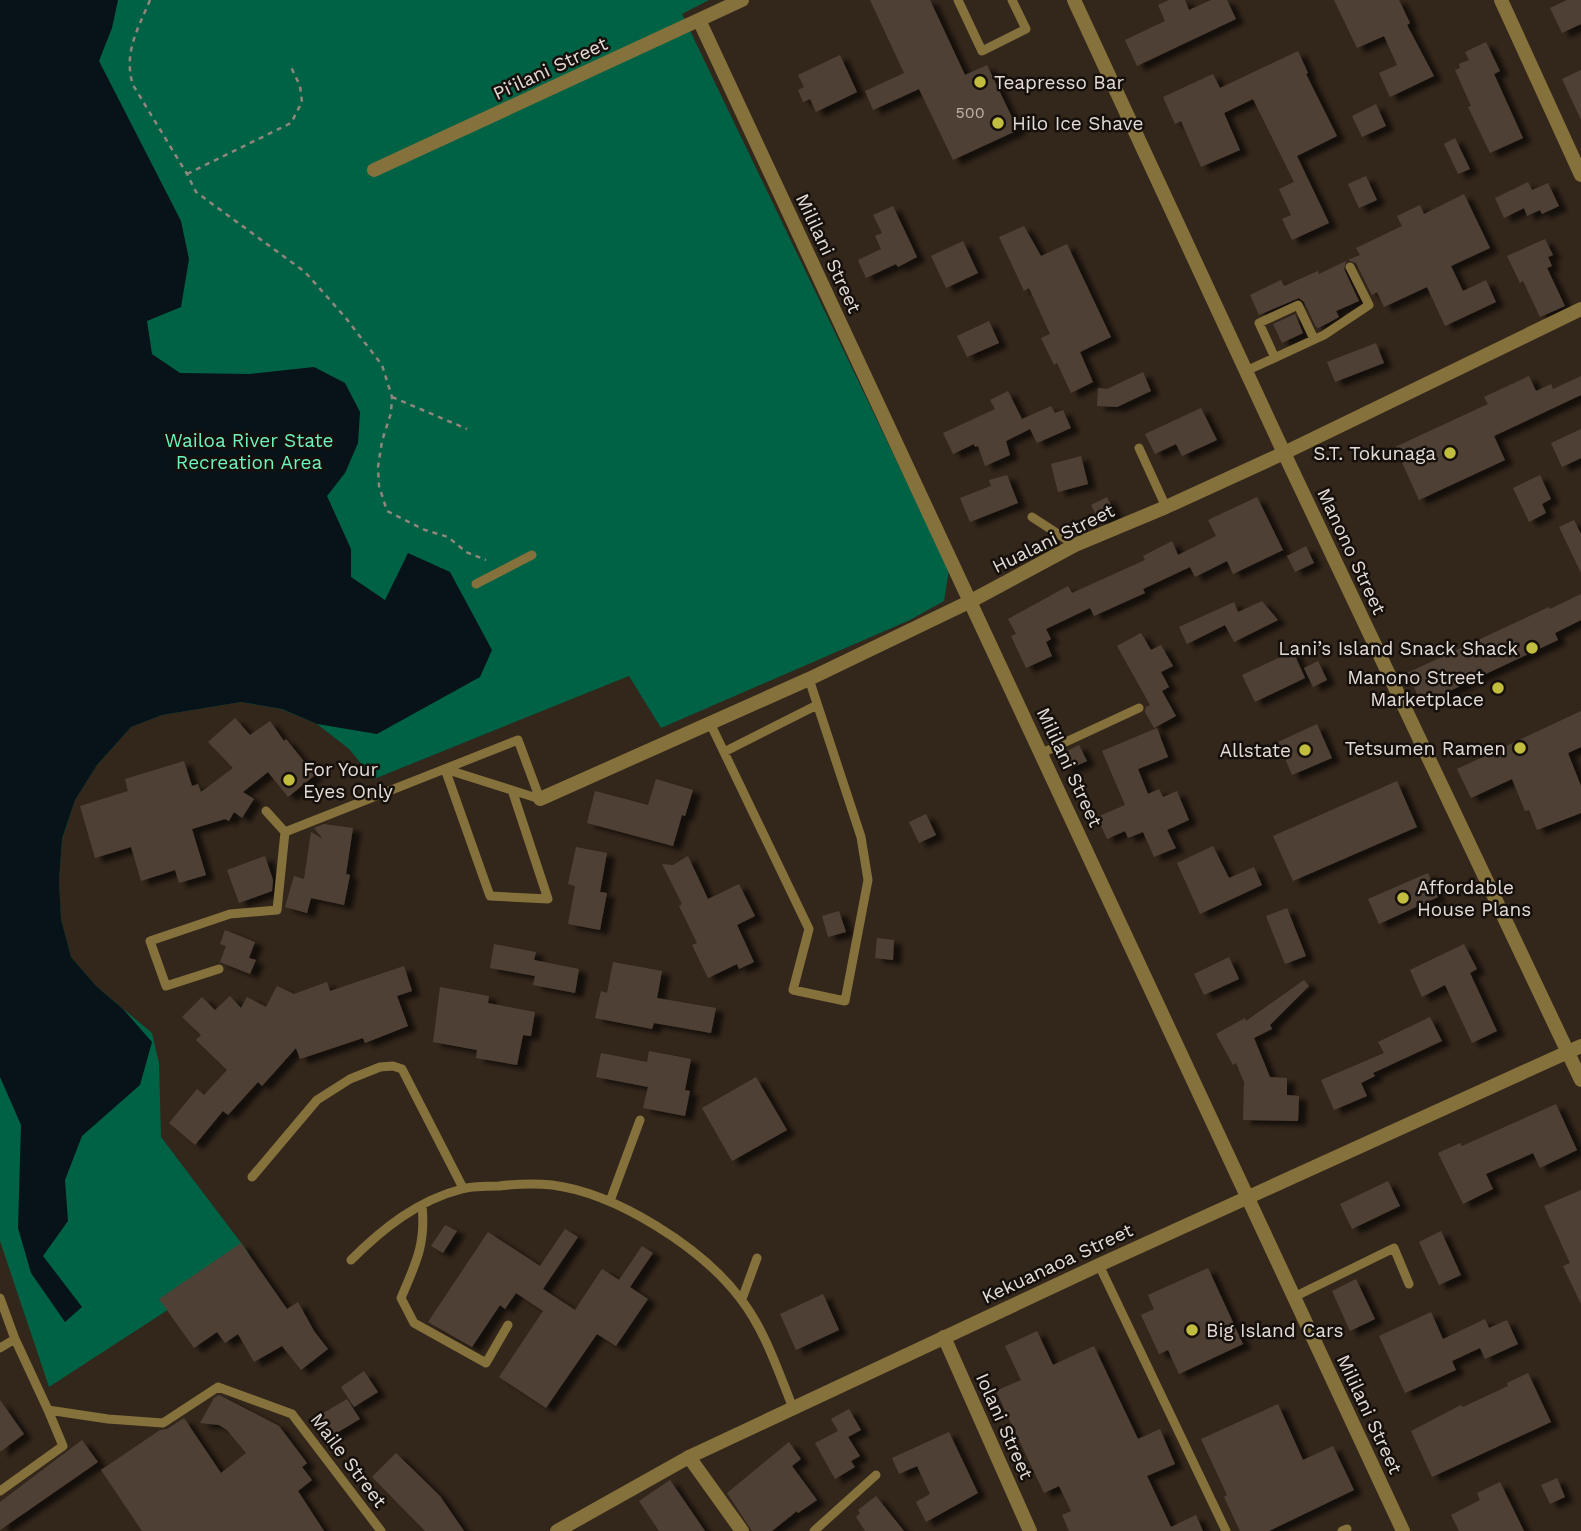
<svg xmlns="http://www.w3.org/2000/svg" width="1581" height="1531" font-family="'Work Sans',sans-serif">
  <defs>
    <filter id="shadow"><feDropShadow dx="8" dy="4.5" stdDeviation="2" flood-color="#0009"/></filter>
  </defs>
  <rect width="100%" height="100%" fill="#33261b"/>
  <path fill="#006245" d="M0,0H709L682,14L949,570L944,601L910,620L661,728L629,676L374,779L349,749L317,724L281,709L241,702L162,715L131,727L97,765L75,800L62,840L59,881L61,919L71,957L96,986L152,1033L159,1063L161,1137L251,1256L49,1387L0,1241Z"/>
  <path fill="#071319" d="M0,0H118L112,28L99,61L181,221L189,259L181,307L147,321L152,354L180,373L249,374L314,367L345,383L360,412L358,443L345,473L327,496L351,549V577L385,600L408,553L450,572L492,650L480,677L377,734L317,724L282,709L241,702L162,715L131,727L97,765L75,800L62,839L59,881L61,919L71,957L96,986L123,1009L152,1042L140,1085L82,1136L65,1180L68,1221L43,1256L82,1307L65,1322L31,1273L18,1228L21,1125L0,1077Z"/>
  <path fill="#504136" filter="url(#shadow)" d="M870,0H930L965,75L987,65L1018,130L953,160L919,89L873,110L865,91L904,73Z
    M1169,0H1185L1189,10L1211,0H1227L1236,19L1137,66L1125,40L1165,21L1158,5Z
    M1334,0H1399L1410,23L1407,25L1434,76L1390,97L1379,73L1397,65L1384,36L1357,48Z
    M1567,0H1581V24L1562,33L1550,8Z
    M1486,42L1500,71L1494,74L1523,138L1490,153L1468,107L1471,106L1455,70L1460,68L1459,64L1469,60L1465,52Z
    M1298,51L1308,73L1306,74L1337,136L1297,156L1329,223L1292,240L1282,219L1291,215L1279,189L1294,182L1253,99L1224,113L1240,150L1201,167L1181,121L1175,124L1163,97L1213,74L1220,88Z
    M840,55L857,92L816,112L810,99L803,102L798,90L804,87L798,75Z
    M1581,70V120L1562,79Z
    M1376,104L1386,126L1362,137L1352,116Z
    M1455,138L1470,169L1458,174L1444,144Z
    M1366,176L1377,200L1359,208L1348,184Z
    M1528,182L1532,190L1548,183L1559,206L1542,214L1540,210L1527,216L1524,208L1504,218L1495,198Z
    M1464,194L1490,248L1451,266L1463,291L1486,280L1496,302L1445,326L1427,287L1384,307L1377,292L1372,295L1356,263L1348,260L1360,255L1356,248L1402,226L1397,216L1420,205L1424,214Z
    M893,206L917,257L898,267L896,264L866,278L858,260L881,249L875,236L882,233L873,215Z
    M1024,226L1041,256L1067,244L1111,337L1080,352L1093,382L1071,393L1057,363L1054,365L1041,338L1050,334L1029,288L1024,291L999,237Z
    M1545,239L1553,255L1548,257L1552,266L1547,268L1565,306L1540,317L1523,281L1520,283L1507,256Z
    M963,241L978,273L946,288L931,256Z
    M1346,261L1344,269L1359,301L1336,311L1339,317L1330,322L1318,328L1316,327L1304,302L1299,298L1259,315L1250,295L1281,280L1284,286L1318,271L1319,274Z
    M1295,314L1303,333L1282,343L1273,324Z
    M989,321L999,343L967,357L957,336Z
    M1376,343L1384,363L1335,382L1327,362Z
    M1143,372L1151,391L1117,407L1097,406L1098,388L1107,389Z
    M1529,376L1536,391L1551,384L1553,389L1581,376V395L1494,436L1505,460L1419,500L1395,447L1488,404L1484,397Z
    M1008,391L1022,419L1051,406L1055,413L1063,410L1071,428L1037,443L1030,429L1006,441L1010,455L985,466L978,446L975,447L974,444L953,454L943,433L995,409L990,400Z
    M1201,408L1217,440L1182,456L1176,444L1155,454L1145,434Z
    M1581,429V458L1562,467L1551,443Z
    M1081,456L1088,484L1058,492L1051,464Z
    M1007,475L1018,503L970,522L960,498L991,486L989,480Z
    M1540,475L1551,499L1542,504L1546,513L1529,522L1513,488Z
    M1107,497L1115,514L1100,522L1091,505Z
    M1257,497L1283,550L1233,574L1227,561L1195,577L1190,567L1143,589L1145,593L1094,616L1090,608L1046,629L1051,639L1046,642L1052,656L1026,668L1011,636L1016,634L1008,619L1068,586L1072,593L1145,560L1143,556L1172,541L1178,555L1216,536L1208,520Z
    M1574,520L1581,534V573L1559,527Z
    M1306,546L1314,563L1295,572L1287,556Z
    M1581,594V620L1555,633L1558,640L1422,704L1407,673L1549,607L1550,609Z
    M1262,601L1278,620L1234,642L1225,625L1187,644L1179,627L1234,602L1238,612Z
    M1141,633L1151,650L1161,645L1173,666L1161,672L1169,687L1162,691L1176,716L1154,728L1145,712L1146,707L1150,705L1117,646Z
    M1293,651L1305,678L1255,702L1242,675Z
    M1318,661L1327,680L1313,687L1304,668Z
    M1581,711V747L1568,753L1581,786V813L1537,830L1529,810L1525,811L1512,779L1471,798L1457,769Z
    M235,718L250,735L270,721L284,741L286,739L315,775L288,797L268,772L243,792L254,799L242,818L234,812L229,821L225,819L192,829L206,875L179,883L175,870L141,881L131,847L95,858L80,806L128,791L125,779L184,761L192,786L198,784L201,792L233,768L208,742Z
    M1317,724L1332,758L1292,775L1278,742Z
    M1157,728L1168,757L1138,769L1148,794L1159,789L1163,797L1177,791L1189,820L1167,830L1176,848L1154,857L1143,832L1128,838L1125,831L1107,839L1097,817L1125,805L1102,751Z
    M1079,745L1087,761L1065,771L1057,756Z
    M656,779L693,790L685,816L682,815L673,846L587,823L595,791L648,805Z
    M1397,781L1417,827L1293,881L1273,836Z
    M926,814L936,835L919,843L909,822Z
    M324,824L353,828L346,874L350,875L344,905L311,898L307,913L285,907L294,876L304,879L311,832L323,839L314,828Z
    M1213,846L1229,878L1254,867L1262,885L1200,914L1177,863Z
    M576,847L607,853L600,892L607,893L600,930L568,924L575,886L568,884Z
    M265,856L273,880L272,891L239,903L227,870Z
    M688,856L708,899L739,884L755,916L737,925L754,962L739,969L737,964L708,978L692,945L697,943L679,906L682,904L662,864L673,865Z
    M1428,873L1438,897L1379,924L1368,899Z
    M1287,908L1306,956L1285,964L1266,916Z
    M839,911L846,932L828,937L822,916Z
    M225,930L255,942L249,958L256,960L250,974L220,962L226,946L220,944Z
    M877,938L894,940L893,960L875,958Z
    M494,944L536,952L534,960L579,969L575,993L533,985L535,976L490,968Z
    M1464,944L1477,969L1470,973L1497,1031L1472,1043L1445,985L1422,997L1410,970Z
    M1229,957L1239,979L1204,995L1194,974Z
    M613,962L662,971L657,998L716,1008L711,1033L654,1023L652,1029L595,1018L601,991L607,993Z
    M404,966L412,991L397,996L408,1026L365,1043L363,1038L300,1059L296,1048L262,1086L258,1082L228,1115L223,1111L195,1145L169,1123L197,1089L204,1095L227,1070L196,1040L201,1035L182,1017L202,997L215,1010L230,996L241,1008L247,997L266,1007L277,986L294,994L327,982L330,991Z
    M1304,980L1309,986L1270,1025L1272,1029L1254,1038L1270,1077L1287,1078V1095L1299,1096L1298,1121L1243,1120L1244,1082L1236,1063L1233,1065L1216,1034L1245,1018L1246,1021Z
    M440,987L489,996L488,1003L535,1012L531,1036L523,1035L517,1065L476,1058L477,1050L433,1042Z
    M1430,1017L1442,1041L1373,1073L1375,1076L1361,1083L1367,1096L1334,1110L1321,1080L1384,1053L1378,1042Z
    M649,1051L691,1059L685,1090L690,1091L685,1116L643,1108L648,1087L596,1077L601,1053L647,1062Z
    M756,1077L787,1130L732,1161L702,1108Z
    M1556,1104L1577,1150L1540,1168L1533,1153L1486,1174L1493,1189L1463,1204L1438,1153L1460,1143L1462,1146Z
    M1388,1181L1400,1206L1352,1229L1340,1204Z
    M1581,1190V1304L1563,1266L1570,1263L1544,1206Z
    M445,1225L457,1231L443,1253L431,1246Z
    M565,1229L578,1237L543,1289L575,1310L602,1269L619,1280L642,1246L653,1253L630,1287L648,1299L616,1346L597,1334L546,1408L499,1377L543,1311L516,1293L505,1309L500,1305L472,1347L428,1322L488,1232L540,1266Z
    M1441,1231L1461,1275L1439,1285L1419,1242Z
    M241,1243L287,1309L298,1302L314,1331L328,1349L301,1370L282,1346L254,1362L238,1334L225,1343L217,1332L194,1348L159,1299Z
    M1208,1268L1243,1344L1179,1374L1168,1350L1159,1354L1141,1315L1154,1309L1148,1295Z
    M1356,1279L1375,1319L1350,1331L1332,1291Z
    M823,1294L839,1330L796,1350L780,1314Z
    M1431,1312L1443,1339L1485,1319L1489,1328L1507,1320L1518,1344L1485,1359L1480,1348L1452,1361L1456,1370L1405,1393L1379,1336Z
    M1037,1331L1053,1365L1094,1346L1138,1439L1160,1429L1175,1464L1147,1476L1171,1527L1196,1515L1203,1531H1069L1062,1515L1071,1511L1059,1486L1044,1493L996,1391L1021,1380L1005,1346Z
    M364,1371L378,1392L354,1407L341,1387Z
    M1528,1373L1551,1422L1432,1477L1411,1431L1461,1405L1463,1407L1508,1386L1507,1383Z
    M219,1395L279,1426L307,1463L302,1467L312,1480L298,1491L324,1531H142L101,1470L160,1430L167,1429L184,1418L221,1473L246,1453L227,1430L219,1425L200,1423L214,1398Z
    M347,1399L360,1419L333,1435L320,1415Z
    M0,1400L24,1434L0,1452Z
    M1278,1404L1303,1460L1333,1446L1354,1490L1269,1531H1240L1224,1497L1227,1495L1201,1439Z
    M849,1409L861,1430L848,1437L860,1456L851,1461L855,1467L835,1479L815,1443L838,1431L831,1419Z
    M949,1432L978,1493L926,1522L916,1502L930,1494L917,1466L899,1474L892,1458Z
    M82,1440L98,1462L0,1530V1502Z
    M789,1442L801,1459L792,1466L817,1500L798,1513L797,1511L772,1531H752L727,1493Z
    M396,1453L440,1496L464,1531H425L372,1477Z
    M1557,1478L1565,1497L1550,1504L1541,1485Z
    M670,1480L705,1531H659L639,1501Z
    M1500,1482L1524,1531H1459L1451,1515L1480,1500L1477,1493Z
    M876,1496L904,1531H865L856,1517L860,1513L858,1510Z"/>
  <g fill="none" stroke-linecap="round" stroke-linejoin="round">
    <path stroke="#90867d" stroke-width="2.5" stroke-dasharray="5 5" stroke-linecap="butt" d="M150,0C138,29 123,53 133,85L187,174L196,192L305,272L345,317L382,365L392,397L391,413L382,441L378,467L379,486L387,511L425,530L448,537L466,552L486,560
      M187,174L291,123L302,102L300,86L290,65
      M392,397L467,429"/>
    <path stroke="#85713b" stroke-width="9" d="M958,0L982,51L1026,29L1012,0
      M1275,358L1259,323L1298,305L1314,339
      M1246,371L1324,335L1369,305L1350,267
      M1139,448L1166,507
      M1032,517L1075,545
      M476,584L532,555
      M710,723L809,929L793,990L845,1001L868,880L861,837L809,679
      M724,752L817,705
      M1042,753L1139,708
      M445,769L490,896L548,899L512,790
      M445,769L540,799
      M266,811L285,832
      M219,969L166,986L150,941L230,914L277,910L285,832L518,740L540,799
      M252,1177L317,1100L350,1079L380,1067L393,1066L402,1069L463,1188
      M610,1201L640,1120
      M422,1205C426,1244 416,1263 401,1298L414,1323L486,1363L508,1325
      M351,1260C382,1229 418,1200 462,1189C473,1186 487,1186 499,1186C516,1184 535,1183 552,1185C616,1193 701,1247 740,1298C765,1330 778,1371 793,1408
      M1099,1265L1226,1531
      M1294,1297L1394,1248L1409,1284
      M0,1298L15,1339L48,1410L108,1419L163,1423L218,1387L292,1414L381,1531
      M742,1299L757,1258
      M0,1348L15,1339
      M0,1491L63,1446L48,1410
      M814,1531L876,1475
      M1342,1531L1347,1529"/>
    <path stroke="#85713b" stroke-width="14" d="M1501,0L1581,175
      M699,20L1403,1531
      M374,170L742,0
      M540,799L809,679L971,601L1075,545L1166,507L1284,453L1581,309
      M944,1337L1030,1531
      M689,1457L742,1531"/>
    <path stroke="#85713b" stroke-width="14" d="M1074,0L1284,453L1581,1080
      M557,1531L689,1457L1099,1265L1581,1046"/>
  </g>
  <g fill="#c2bd3f" stroke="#16100c" stroke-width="2.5">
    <circle cx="980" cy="82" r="7"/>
    <circle cx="998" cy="123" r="7"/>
    <circle cx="1450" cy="453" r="7"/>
    <circle cx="1532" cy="648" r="7"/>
    <circle cx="1498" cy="688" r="7"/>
    <circle cx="1520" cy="748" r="7"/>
    <circle cx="1305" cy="750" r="7"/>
    <circle cx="289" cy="780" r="7"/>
    <circle cx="1403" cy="898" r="7"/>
    <circle cx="1192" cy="1330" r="7"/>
  </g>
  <g text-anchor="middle" stroke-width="5" stroke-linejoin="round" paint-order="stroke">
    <g font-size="16" fill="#bfb4ad">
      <text x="970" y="118">500</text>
    </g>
    <g font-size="19" fill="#e4dbd5" stroke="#16100c">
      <text transform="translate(550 68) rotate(-25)" y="7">Pi‘ilani Street</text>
      <text transform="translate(829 253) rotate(65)" y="7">Mililani Street</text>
      <text transform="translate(1053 538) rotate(-26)" y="7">Hualani Street</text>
      <text transform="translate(1352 551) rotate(65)" y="7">Manono Street</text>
      <text transform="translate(1070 767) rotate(65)" y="7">Mililani Street</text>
      <text transform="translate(1057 1263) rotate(-25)" y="7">Kekuanaoa Street</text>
      <text transform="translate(1370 1414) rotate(65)" y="7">Mililani Street</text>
      <text transform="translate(1005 1426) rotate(66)" y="7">Iolani Street</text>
      <text transform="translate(349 1460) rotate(53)" y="7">Maile Street</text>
    </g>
    <g font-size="19" fill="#e4dbd5" stroke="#16100c" text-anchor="start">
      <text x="994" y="89">Teapresso Bar</text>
      <text x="1012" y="130">Hilo Ice Shave</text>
      <text x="1436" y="460" text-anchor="end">S.T. Tokunaga</text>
      <text x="1518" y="655" text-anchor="end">Lani’s Island Snack Shack</text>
      <text x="1484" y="684" text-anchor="end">Manono Street<tspan x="1484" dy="22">Marketplace</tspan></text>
      <text x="1506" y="755" text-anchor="end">Tetsumen Ramen</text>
      <text x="1291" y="757" text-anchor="end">Allstate</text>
      <text x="303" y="776">For Your<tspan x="303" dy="22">Eyes Only</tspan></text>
      <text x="1417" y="894">Affordable<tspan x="1417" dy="22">House Plans</tspan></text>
      <text x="1206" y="1337">Big Island Cars</text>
    </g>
    <g font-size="19" fill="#6df4bf" stroke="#16100c">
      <text x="249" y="447">Wailoa River State<tspan x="249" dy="22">Recreation Area</tspan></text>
    </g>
  </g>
</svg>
